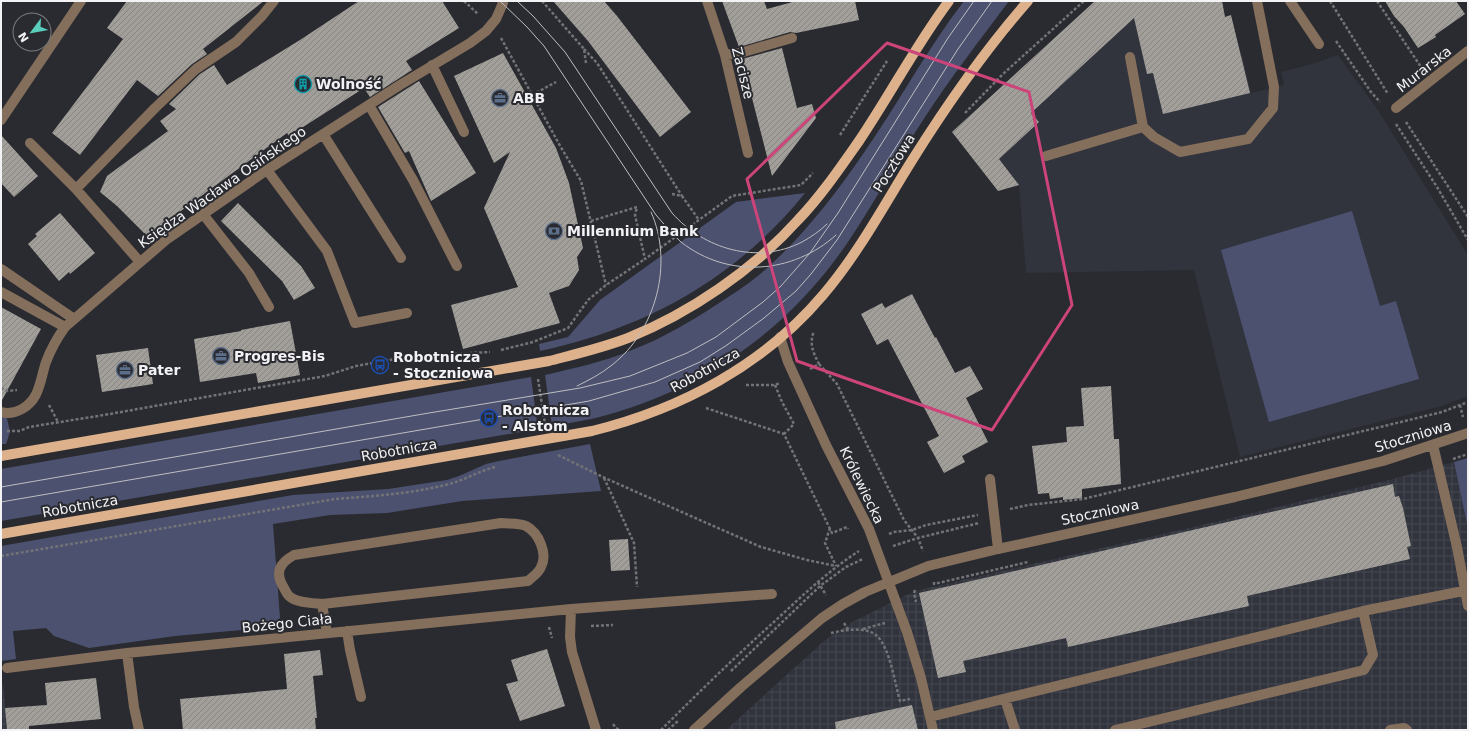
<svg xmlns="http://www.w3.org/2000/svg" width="1469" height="731" font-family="'DejaVu Sans',sans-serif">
  <defs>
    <pattern id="industrial-grid" width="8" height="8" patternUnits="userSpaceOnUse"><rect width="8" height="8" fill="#31333d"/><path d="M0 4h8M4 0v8" fill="none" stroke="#454750"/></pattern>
    <pattern id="building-hatch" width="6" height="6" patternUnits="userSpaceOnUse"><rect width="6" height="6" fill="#a29f9a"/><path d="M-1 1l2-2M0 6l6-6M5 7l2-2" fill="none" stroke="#878582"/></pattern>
  </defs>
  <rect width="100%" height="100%" fill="#2a2b30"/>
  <path fill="#31333d" d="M1095,1H1222L1225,17L1231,15L1235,31L1229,32L1235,56L1242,54L1251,93L1284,85L1281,72L1312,64L1338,55L1378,110L1468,255V396L1442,406L1240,457L1194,270L1026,273L1019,186L998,191L952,132Z"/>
  <path fill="url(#industrial-grid)" d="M1454,462L1468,529V730H726L825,640L854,621L915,591L1215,522L1389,480Z
    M3,684L7,730H1V685Z"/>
  <path fill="#4c516f" d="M964,1H1009C980,40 951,77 925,117C898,158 875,202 848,242C788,330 708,386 607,415C589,420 570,423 552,426L545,375C574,368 604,362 632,350C663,338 692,321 719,303C735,293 752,282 766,269C803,236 834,196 863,154C898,104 927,49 964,1Z
    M805,193C736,279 646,328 540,351L539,344L568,337L600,300L736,202Z
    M1352,211L1380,306L1396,301L1419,379L1269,422L1221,250Z
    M531,377L538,429L1,521V469Z
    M1,412L6,414L10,432L6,444H1Z
    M590,444L601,491L462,501L387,513L330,515L273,524L280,618L265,628L175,636L89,648L54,636L46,628L13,631L16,659L1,661V546L293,495L388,489L447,480L459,476L486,464L499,461Z
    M1468,458V529L1454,462Z"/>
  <path fill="url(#building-hatch)" d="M127,1H264L203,49L207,54L192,64L158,96L137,80L80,155L52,133L123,39L107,28Z
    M359,1H442L459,28L406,61L412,70L370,97L364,88L289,136L287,133L147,236L117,206L100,192L107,176L168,131L160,121L176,109L169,104L200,74L214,65L227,85L300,40Z
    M553,1H604L617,16L691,112L660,137L588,41Z
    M722,1H764L767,9L796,1H855L859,20L796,33L790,32L739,47Z
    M1095,1H1222L1225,17L1231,15L1250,93L1163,114L1153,73L1147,74L1134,18L1031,113L1039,122L999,159L1019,185L998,191L952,132Z
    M1385,1H1456L1465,14L1435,35L1436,37L1418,48L1404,27L1394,16Z
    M782,48L797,108L812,104L816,118L772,176L742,59Z
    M503,53L556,148L569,183L583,248L577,257L579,270L569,286L549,293L560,323L463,349L451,305L518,287L484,208L510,152L494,163L454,76Z
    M419,81L476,173L431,201L409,151L405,153L378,107Z
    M1,135L38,176L14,197L1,183Z
    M238,203L301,266L315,288L294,300L282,281L221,221Z
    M60,213L95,253L70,274L69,272L59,281L28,244L37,236L35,234Z
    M912,294L935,338L936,337L955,373L970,366L983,389L966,398L988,442L962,456L965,462L944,473L927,442L939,436L888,339L877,345L861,314L882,303L885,308Z
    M1,307L41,329L1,402Z
    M290,321L300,375L258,383L256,373L200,382L194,339L241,331V330Z
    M148,348L153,384L102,392L96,355Z
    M1111,386L1114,439H1119L1121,484L1082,489V498L1063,500V497L1050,499L1049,493L1038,494L1032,446L1067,442L1066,427L1084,426L1081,388Z
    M1393,484L1395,497L1399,496L1403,508L1411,546L1407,547L1410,559L1247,596L1249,606L1068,647L1066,638L963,661L966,672L938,678L919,593Z
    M628,539L630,570L611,571L609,540Z
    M547,649L565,706L520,721L506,684L518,681L511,660Z
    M320,650L323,675L313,676L317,718H315L316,730H183L180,699L287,689L284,654Z
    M96,678L101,719L29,726V730H7L5,708L47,705L45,683Z
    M912,705L918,730H836L835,722Z"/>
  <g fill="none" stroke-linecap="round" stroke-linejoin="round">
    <path stroke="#727377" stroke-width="2.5" stroke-dasharray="3 2" stroke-linecap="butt" d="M464,1L478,14
      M542,1L584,49L586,63
      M1330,1L1388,94
      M1377,1L1421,67
      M501,38L559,144L581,181L606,285
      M1336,41L1371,92L1380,102
      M584,49L597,63L682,196
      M532,95L556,82
      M965,113L1003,74L1084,1
      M1406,122L1468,217
      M1396,124L1437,187L1468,240
      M840,135L887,61
      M672,194L682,196L699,220
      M591,221L637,207L635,215L645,259L732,196L801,185L813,173
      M501,350L533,342L568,328L588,300L606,285L645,259
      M819,364L837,384L904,520L918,538L923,551
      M810,369L819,364C813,352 809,344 814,331
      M538,379L545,424
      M746,385H775L780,383
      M775,385L782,402L794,424L784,434
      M1,388L7,391L17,390
      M49,405L58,422
      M1460,405L1463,417
      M706,408L784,434L832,533L847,527L848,529
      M7,431H20L29,427L104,415L262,387L325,376L356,366L412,356L490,352
      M558,455L607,479L761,547L807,560L836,566
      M1453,459L1468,454
      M604,478L634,543L637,587
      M1010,509L1028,505L1083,499L1442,412L1468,402
      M830,528L825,543L836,566
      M889,534L894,532L912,530L926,525L978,515
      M893,546L918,538L979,523
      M1,556L335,499C373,496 411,494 449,484C465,480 479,471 495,467
      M818,582L826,595
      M934,582V584L1028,562
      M915,590L914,593L916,602
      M844,623L849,631
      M591,626L613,625
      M549,627L552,638
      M863,629L885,623
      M831,633C844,630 867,626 877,636C890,648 895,684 900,701L910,699
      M731,671L820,586L846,567L863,559
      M613,724L616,728L620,730
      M661,730C698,693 736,656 775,621C802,596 828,571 859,551
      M668,730L678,721"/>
    <path stroke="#846e5c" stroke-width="10" d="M707,1L725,55L748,153
      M1290,1L1319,44
      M725,55L740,53L792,38
      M1130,57L1143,127L1154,137L1180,152L1248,139L1273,108L1274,87L1257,1
      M432,65L464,132
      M369,105L413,180L457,266
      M1396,108L1468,51
      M1,120L81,1
      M323,134L401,258
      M30,143L76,189L140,262
      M1046,156L1143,127
      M267,170L327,251L355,323L407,313
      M76,189L155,108L196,69L236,42L262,16L274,1
      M203,214L249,273L269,307
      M1,269L74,319
      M1,292L65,327
      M780,337L788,362L826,445L869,529L907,632L921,678L933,730
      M1,412C8,414 15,413 22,409C40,399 40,380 46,362C51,349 57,338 65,327L166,240L267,170L400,85L470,43L486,31L496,19L503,3L502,1
      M1433,445L1457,547L1468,606
      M990,479L998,549
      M322,604C313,603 296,603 289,596C287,594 285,590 284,588C274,572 280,563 294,555L501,523C508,524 519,523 526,526C539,533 548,554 541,567C539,573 532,577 528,581L322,604L327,633
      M571,609L570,637L572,652L596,730
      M347,631L350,650L361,697
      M127,653L134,707L139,730
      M7,668L127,653L571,609L772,594
      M1005,699L1015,730
      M930,717L1363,611L1468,590
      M694,730L741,687L822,618L843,604L865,592L928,566L998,549L1235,497L1383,461L1468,433
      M1115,730L1364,670L1373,655L1363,611
      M1390,730L1404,728L1407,730"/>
    <path stroke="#ddb18b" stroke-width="10" d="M1,456L549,361C576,354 602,348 628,338C690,313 753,270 798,220C821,196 840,168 859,141C890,95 916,45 949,1
      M1,534L592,431C681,409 764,365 823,295C858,254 883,207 911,162C946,106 984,51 1028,1"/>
    <path stroke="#bebec2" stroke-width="1" d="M500,1L527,27L544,46L656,215C664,224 672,234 681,242C728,279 793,274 836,235
      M517,1L533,16L565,52L672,213C704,249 757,265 802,242C811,237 820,231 827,224
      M577,386C589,380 601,374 612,365C656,331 674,263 651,212
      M1,487L423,414L580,388L630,376L687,353L716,337L763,302L781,286L810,253L838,213L948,38L974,1
      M1,502L589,401L655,382L700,362L727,345L764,318L796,291L811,274L837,240L958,49L992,1"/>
  </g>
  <path fill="none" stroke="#cc447a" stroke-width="3" stroke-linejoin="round" d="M887,43L1029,92L1072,305L992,430L797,361L747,179Z"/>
  <defs>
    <g id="building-ring" transform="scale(0.9)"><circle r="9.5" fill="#2a2b30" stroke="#0f9aa8" stroke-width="1.5"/><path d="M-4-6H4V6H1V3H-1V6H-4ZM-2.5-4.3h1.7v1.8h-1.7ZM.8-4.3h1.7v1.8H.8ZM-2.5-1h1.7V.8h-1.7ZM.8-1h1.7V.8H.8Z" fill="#0f9aa8"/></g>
    <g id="office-ring" transform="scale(0.9)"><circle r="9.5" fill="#2a2b30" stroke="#5c6f8a" stroke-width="1.5"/><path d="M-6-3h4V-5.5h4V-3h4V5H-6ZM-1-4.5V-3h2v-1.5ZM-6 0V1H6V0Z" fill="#5c6f8a"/></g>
    <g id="bank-ring" transform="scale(0.9)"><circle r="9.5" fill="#2a2b30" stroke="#5c6f8a" stroke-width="1.5"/><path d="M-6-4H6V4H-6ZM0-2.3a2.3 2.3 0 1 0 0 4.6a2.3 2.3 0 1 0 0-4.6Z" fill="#5c6f8a"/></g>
    <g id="bus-ring" transform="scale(0.9)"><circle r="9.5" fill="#2a2b30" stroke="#1a4fb4" stroke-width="1.5"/><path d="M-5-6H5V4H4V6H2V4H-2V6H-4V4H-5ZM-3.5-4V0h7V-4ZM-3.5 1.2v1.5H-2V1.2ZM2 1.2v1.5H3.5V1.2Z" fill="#1a4fb4"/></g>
  </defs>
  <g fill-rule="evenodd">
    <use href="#building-ring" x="303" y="84"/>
    <use href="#office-ring" x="500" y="98"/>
    <use href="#bank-ring" x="554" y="231"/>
    <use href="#office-ring" x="221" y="356"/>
    <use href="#bus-ring" x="380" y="365"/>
    <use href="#office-ring" x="125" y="370"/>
    <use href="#bus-ring" x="489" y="418"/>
  </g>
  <g text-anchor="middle" stroke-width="4" stroke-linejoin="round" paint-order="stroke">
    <g font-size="14" fill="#f3f3f6" stroke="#2a2b30">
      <text transform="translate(1424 69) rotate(-38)" y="5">Murarska</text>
      <text transform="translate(743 73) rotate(76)" y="5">Zacisze</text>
      <text transform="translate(894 163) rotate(-58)" y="5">Pocztowa</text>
      <text transform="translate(222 187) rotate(-35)" y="5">Księdza Wacława Osińskiego</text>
      <text transform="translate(705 370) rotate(-29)" y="5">Robotnicza</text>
      <text transform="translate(1413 436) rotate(-17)" y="5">Stoczniowa</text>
      <text transform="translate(399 450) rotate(-10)" y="5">Robotnicza</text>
      <text transform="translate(862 485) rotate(64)" y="5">Królewiecka</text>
      <text transform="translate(80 506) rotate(-10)" y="5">Robotnicza</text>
      <text transform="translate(1100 512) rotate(-12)" y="5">Stoczniowa</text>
      <text transform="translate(287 623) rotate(-6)" y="5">Bożego Ciała</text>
    </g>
    <g font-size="14" font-weight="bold" fill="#f3f3f6" stroke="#2a2b30" text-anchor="start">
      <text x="316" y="89">Wolność</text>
      <text x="513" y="103">ABB</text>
      <text x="567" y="236">Millennium Bank</text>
      <text x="234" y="361">Progres-Bis</text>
      <text x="393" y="362">Robotnicza<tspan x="393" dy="16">- Stoczniowa</tspan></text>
      <text x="138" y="375">Pater</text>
      <text x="502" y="415">Robotnicza<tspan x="502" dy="16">- Alstom</tspan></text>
    </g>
  </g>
  <rect width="1469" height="731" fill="none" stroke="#f3f3f6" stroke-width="4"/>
  <g transform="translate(32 32) rotate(238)"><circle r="19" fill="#2a2b30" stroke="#7a7b7f"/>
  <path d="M0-3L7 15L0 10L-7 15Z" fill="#5acebc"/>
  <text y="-6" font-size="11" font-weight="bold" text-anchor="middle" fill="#f3f3f6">N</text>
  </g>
</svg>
